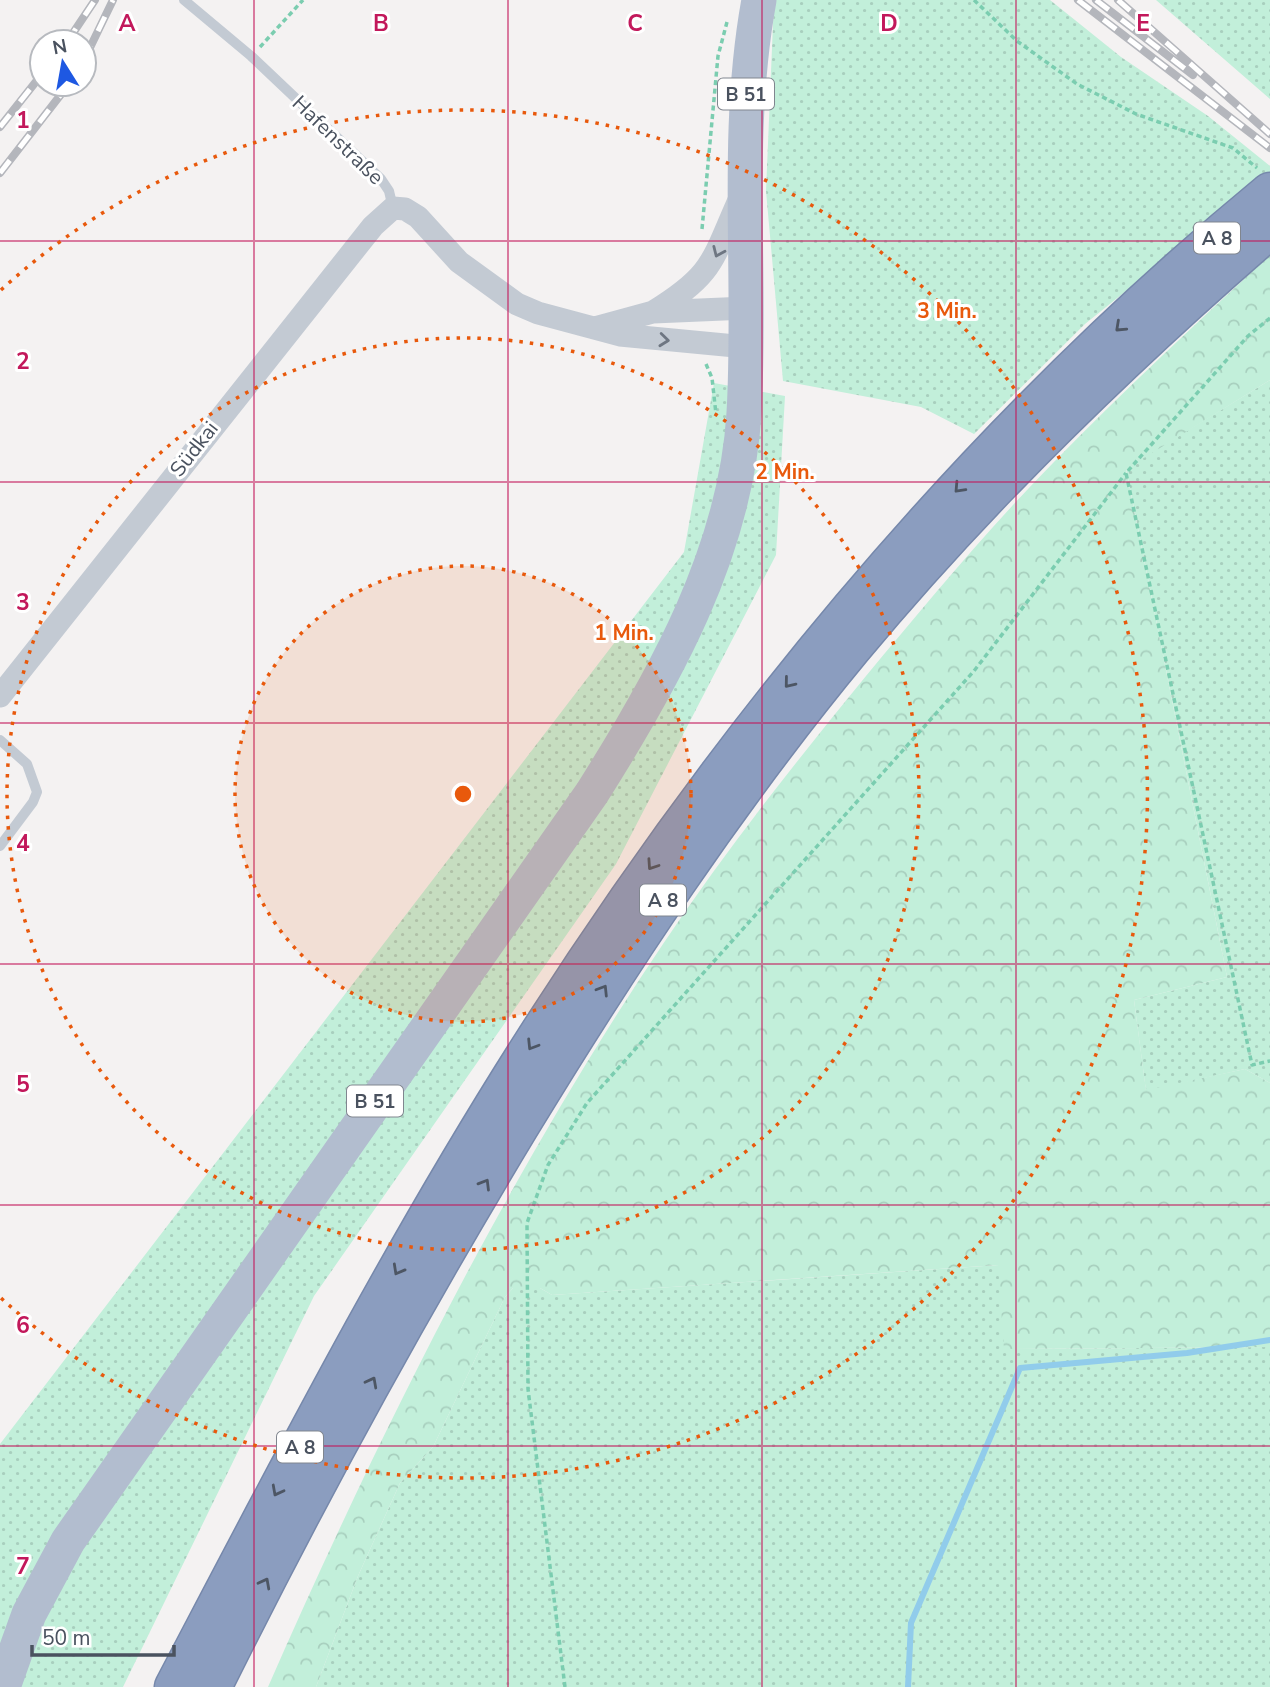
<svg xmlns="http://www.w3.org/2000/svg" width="1270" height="1687" font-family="'Nunito Sans',sans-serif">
  <defs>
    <pattern id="grass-dots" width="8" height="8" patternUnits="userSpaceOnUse" patternTransform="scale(1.75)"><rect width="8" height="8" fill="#c2efda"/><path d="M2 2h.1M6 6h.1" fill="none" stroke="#a8cfbe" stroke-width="1.8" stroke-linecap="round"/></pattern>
    <pattern id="forest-crowns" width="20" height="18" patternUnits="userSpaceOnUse" patternTransform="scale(1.75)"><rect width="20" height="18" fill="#c2efda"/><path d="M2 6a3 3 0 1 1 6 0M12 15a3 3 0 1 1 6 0" fill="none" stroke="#a8cfbe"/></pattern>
  </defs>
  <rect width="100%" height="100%" fill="#f4f2f2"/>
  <path fill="url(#grass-dots)" d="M774,0H1050L1121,57L1208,116L1270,166V175L1085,324L974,434L921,407L783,381L766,191Z
    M1156,0H1270V99Z
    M1270,380V1083L1245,1069L1146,1091L1134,1000L1227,977L1126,468Z
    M714,383L785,396L776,555L616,864L314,1296L123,1687H0V1444L684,552Z
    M999,1265L1005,1349L1270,1347V1687H316L358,1576L400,1483L433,1447L505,1297L513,1288H540L552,1295Z"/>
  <path fill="url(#forest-crowns)" d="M1270,255V380L1126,469L1227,977L1134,1000L1146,1090L1245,1069L1270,1083V1347L1004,1349L998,1265L552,1295L540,1288H513L505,1297L433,1447L400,1483L358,1576L316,1687H268C379,1434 508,1174 663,944C725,851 795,763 866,676C926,604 987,530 1053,463C1123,391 1197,323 1270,255Z"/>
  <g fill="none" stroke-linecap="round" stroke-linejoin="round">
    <path stroke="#91cceb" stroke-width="6" d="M908,1687L911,1623L1020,1368L1187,1353L1270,1340"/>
    <g stroke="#7688ab" stroke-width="41">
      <path id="motorway" d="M174,1687C289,1468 402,1248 535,1040C737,724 980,431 1270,192
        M212,1687C307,1496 409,1309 519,1127C620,961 727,799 852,648C978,496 1121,358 1270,229"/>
    </g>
    <path stroke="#7bcdb0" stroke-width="3.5" stroke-dasharray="5 3.5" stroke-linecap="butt" d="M974,0L1017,41L1077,84L1136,114L1233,148L1257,168
      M260,47L303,0
      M702,229L718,56L727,22
      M1270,318L1248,336L1126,473L1252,1065L1270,1061
      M706,364L712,378L716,414
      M565,1687L528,1389L527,1223L548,1165L587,1103L974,671L1126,473"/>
    <path stroke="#c3cad3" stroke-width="10" d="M184,0L251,56L381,179L389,191L393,208
      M0,740L27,764L37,792L33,802L0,846"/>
    <path stroke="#c3cad3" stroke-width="23" d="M653,312C715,274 712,260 740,198
      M598,327L653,312L747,308
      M0,696L373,226L393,208L405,209L418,217L459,262L517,304L538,313L620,335L746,347"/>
    <path stroke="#b2bdcf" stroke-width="35" d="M3,1687L29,1614L68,1541L592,793C664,679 736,551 744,413C752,275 734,136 759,0"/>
    <use href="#motorway" stroke="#8b9dbf" stroke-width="38"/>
    <g stroke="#b4b6bc" stroke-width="8">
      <path id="rail" d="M1078,0L1270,148
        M1096,0L1193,75
        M1118,0L1270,134
        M67,42L95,0
        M84,60L113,0
        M0,127L42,74
        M0,173L69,84"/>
    </g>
    <use href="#rail" stroke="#fff" stroke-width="5" stroke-dasharray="16" stroke-linecap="butt"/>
  </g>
  <defs><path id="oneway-chevron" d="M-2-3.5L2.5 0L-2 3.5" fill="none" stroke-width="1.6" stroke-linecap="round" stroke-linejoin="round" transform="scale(1.75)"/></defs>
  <g stroke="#6e7682">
    <use href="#oneway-chevron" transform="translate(718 252) rotate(114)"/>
    <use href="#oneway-chevron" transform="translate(664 340) rotate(6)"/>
  </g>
  <g stroke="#4d5664">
    <use href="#oneway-chevron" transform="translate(1120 327) rotate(137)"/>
    <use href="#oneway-chevron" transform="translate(959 488) rotate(133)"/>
    <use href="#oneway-chevron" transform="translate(789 683) rotate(129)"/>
    <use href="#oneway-chevron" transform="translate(652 865) rotate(124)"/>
    <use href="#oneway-chevron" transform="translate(603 990) rotate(-58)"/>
    <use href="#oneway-chevron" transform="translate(532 1045) rotate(122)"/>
    <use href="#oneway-chevron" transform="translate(485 1184) rotate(-59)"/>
    <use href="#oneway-chevron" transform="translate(398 1270) rotate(119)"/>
    <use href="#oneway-chevron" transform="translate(372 1382) rotate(-62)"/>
    <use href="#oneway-chevron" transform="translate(277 1491) rotate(118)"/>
    <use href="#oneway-chevron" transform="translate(265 1583) rotate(-62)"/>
  </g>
  <path fill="none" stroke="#c2185b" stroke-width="2" stroke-opacity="0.55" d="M254,0V1687M508,0V1687M762,0V1687M1016,0V1687M0,241H1270M0,482H1270M0,723H1270M0,964H1270M0,1205H1270M0,1446H1270"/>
  <circle cx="463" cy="794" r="228" fill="#e8590c" fill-opacity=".12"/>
  <g fill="none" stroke="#e8590c" stroke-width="3.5" stroke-dasharray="3.5 7">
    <circle cx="463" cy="794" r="228"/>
    <circle cx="463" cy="794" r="456"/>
    <path d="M1 290A684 684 0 1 1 1 1298"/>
  </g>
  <g text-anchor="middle" stroke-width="6" stroke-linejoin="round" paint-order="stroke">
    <g fill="#fff" stroke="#80868f" stroke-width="2">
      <rect x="718" y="78.5" width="56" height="31" rx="5"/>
      <rect x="1194" y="222.5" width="46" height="31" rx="5"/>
      <rect x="640" y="884.5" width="46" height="31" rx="5"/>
      <rect x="347" y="1085.5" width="56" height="31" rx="5"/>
      <rect x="277" y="1431.5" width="46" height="31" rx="5"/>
    </g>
    <g font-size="19" font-weight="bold" fill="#4a525f">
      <text x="746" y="101">B 51</text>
      <text x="1217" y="245">A 8</text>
      <text x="663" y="907">A 8</text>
      <text x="375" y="1108">B 51</text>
      <text x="300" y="1454">A 8</text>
    </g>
    <g font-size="21" fill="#4a525f" stroke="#fff">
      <text transform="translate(338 140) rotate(44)" y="7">Hafenstraße</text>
      <text transform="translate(194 449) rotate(-52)" y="7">Südkai</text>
    </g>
  </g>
  <g font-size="23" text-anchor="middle" font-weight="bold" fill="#c2185b" stroke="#fff" stroke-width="6" stroke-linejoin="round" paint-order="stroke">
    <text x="127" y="31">A</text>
    <text x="381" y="31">B</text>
    <text x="635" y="31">C</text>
    <text x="889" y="31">D</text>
    <text x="1143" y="31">E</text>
    <text x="23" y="128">1</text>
    <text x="23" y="369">2</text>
    <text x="23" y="610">3</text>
    <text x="23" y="851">4</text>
    <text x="23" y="1092">5</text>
    <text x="23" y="1333">6</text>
    <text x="23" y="1574">7</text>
  </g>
  <circle cx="463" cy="794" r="10" fill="#e8590c" stroke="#fff" stroke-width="3.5"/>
  <g font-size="21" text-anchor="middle" font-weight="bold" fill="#e8590c" stroke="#fff" stroke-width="6" stroke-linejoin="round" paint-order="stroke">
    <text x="947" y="318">3 Min.</text>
    <text x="785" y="479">2 Min.</text>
    <text x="624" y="640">1 Min.</text>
  </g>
  <g transform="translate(63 63) rotate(349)"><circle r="33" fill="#ffffff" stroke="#b7babf" stroke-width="2"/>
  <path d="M0-5L12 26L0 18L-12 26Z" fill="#1e58e2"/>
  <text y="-10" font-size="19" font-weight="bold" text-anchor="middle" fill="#4a525f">N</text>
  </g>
  <path d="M32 1645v10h142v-10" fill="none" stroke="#4a525f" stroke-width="3.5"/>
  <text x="42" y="1645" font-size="21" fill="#4a525f" stroke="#ffffff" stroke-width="5" paint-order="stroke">50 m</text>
</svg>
